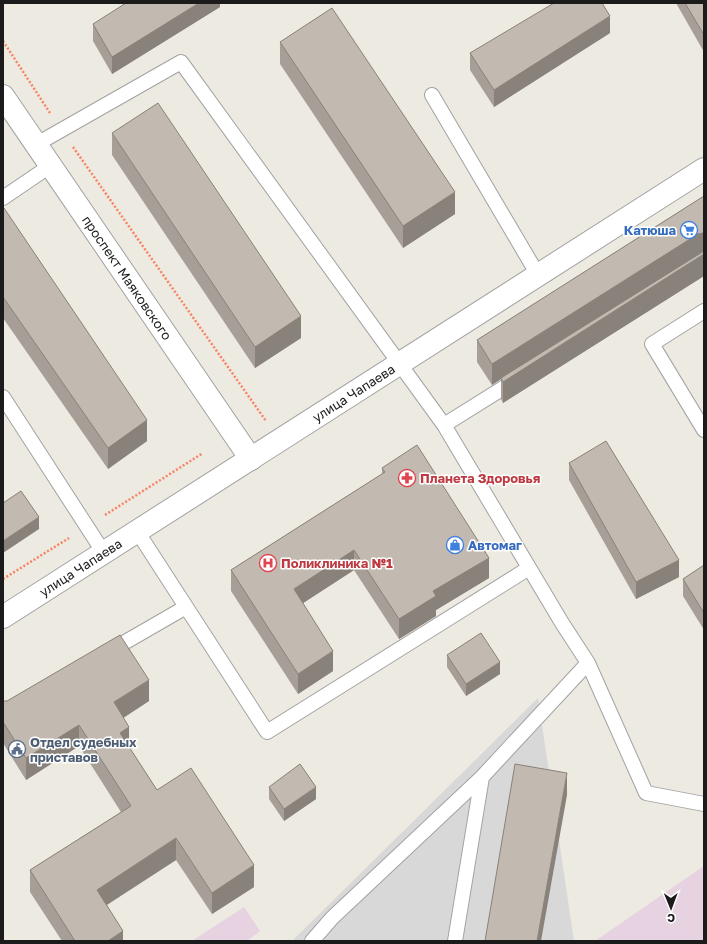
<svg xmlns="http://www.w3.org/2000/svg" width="707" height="944" font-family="'Golos Text',sans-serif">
  <rect width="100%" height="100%" fill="#edeae1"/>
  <path fill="#d9d8d8" d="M538,698L574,941H292Z"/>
  <path fill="#e6d2e1" d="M704,866V941H595Z
    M244,907L260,931L247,941H192Z"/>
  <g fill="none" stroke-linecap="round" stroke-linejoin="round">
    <g stroke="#a2a2a2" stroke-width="16">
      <path id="service" d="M432,95L538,275
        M35,145L181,62L444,425L562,623L588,663L482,777L455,941
        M3,198L50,166
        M704,311L652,344L704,430
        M3,397L104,553
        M444,425L516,380
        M137,531L267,732L529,568
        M108,652L186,607
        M588,663L646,793L704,804
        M312,941L332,918L482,777"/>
    </g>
    <g stroke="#a2a2a2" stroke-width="24">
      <g id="tertiary">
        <path id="s1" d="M3,96L251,459"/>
        <path id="s2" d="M3,617L704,169"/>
      </g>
    </g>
    <path stroke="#fa8264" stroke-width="2.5" stroke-dasharray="2 2" stroke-linecap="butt" d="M3,41L50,113
      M73,147L266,421
      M105,515L203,453
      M3,579L69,538"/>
    <use href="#service" stroke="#fff" stroke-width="14"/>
    <use href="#tertiary" stroke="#fff" stroke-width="22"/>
  </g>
  <path fill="#a79f97" d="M220,3V7L112,74L93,41V24Z
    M676,3H704V52Z
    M610,33L494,107L470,70V53Z
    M280,42L455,214L403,248L280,64Z
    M112,133L301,338L255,368L112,155Z
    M704,196V276L503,403L501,399V379L492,385L477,362V340Z
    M3,209L147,441L108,469L3,318Z
    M569,463L679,577L636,599L569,480Z
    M382,468L489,578L436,610V616L399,639L354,570L303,603L333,671L298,694L231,591V570L382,474Z
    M704,565V630L683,596V579Z
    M447,655L500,674L466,696L447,667Z
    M3,701H149L123,718L129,747L157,790L254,887L212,914L176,860L107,905L123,941H62L30,892V870L121,812L79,746L26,780L3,743Z
    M269,787L316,799L284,821L269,799Z"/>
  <path fill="#88827b" d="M199,3H220V7L112,74V57Z
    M610,16V33L494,107V90Z
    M455,192V214L403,248V226Z
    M703,233V255L501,378V379L492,385V364L698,234Z
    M704,254V276L503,403V382Z
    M301,316V338L255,368V347Z
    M147,420V441L108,469V448Z
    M39,517V529L3,553V541Z
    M354,550V570L294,609V589Z
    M489,558V578L436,610V616L399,639V619L433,591Z
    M679,560V577L636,599V582Z
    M333,651V671L298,694V674Z
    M500,662V674L466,696V684Z
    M149,680V701L114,724V702Z
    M79,725V746L26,780V758Z
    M129,727V748L120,733Z
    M567,773V795L541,941H537Z
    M316,787V799L284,821V809Z
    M176,838V860L97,911V890Z
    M254,865V887L212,914V893Z
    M123,931V941H108Z"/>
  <path fill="#c2b9b0" stroke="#88827b" d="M126,3H199L112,57L93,24Z
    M554,3H602L610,16L494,90L470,53Z
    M685,3H704V35Z
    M332,8L455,192L403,226L280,42Z
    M158,103L301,316L255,347L112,133Z
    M704,196V234L703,233L698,234L492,364L477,340Z
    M4,208L147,420L108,448L3,297V209Z
    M704,251V254L503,382L501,378Z
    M606,441L679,560L636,582L569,463Z
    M417,445L489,558L433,591L436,596L399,619L354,550L294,589L333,651L298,674L231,570L385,472L382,468Z
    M21,491L39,517L3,541V503Z
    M704,565V613L683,579Z
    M481,633L500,662L466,684L447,655Z
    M120,635L149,680L114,702L129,727L120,733L157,790L191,768L254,865L212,893L176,838L97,890L123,931L108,941H75L30,870L131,806L79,725L26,758L3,722V701H7Z
    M300,764L316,787L284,809L269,787Z
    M515,764L567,773L537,941H485Z"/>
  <defs>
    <g id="supermarket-ring" transform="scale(0.9)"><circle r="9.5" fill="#fff" stroke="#3f7fe0" stroke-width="1.5"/><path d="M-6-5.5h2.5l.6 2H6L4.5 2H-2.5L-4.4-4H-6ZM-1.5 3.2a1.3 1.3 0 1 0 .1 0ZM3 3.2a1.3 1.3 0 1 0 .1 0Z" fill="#3f7fe0"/></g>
    <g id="pharmacy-ring" transform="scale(0.9)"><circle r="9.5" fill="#fff" stroke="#e0444e" stroke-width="1.5"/><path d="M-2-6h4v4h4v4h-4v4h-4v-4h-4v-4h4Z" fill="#e0444e"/></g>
    <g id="shop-ring" transform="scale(0.9)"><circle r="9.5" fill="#fff" stroke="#3f7fe0" stroke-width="1.5"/><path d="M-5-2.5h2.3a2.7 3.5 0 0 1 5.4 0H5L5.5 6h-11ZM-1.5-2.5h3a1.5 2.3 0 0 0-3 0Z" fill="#3f7fe0"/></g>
    <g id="hospital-ring" transform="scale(0.9)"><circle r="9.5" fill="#fff" stroke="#e0444e" stroke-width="1.5"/><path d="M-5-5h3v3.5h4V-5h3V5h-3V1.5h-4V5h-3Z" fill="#e0444e"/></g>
    <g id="civic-ring" transform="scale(0.9)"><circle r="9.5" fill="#fff" stroke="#5c6f8a" stroke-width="1.5"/><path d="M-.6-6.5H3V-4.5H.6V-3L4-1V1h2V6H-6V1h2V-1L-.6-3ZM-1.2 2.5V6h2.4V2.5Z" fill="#5c6f8a"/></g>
  </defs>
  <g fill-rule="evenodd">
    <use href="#supermarket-ring" x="689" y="230"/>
    <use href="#pharmacy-ring" x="407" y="478"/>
    <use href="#shop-ring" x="455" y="545"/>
    <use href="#hospital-ring" x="268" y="563"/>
    <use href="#civic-ring" x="17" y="749"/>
  </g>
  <g text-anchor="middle" stroke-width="3" stroke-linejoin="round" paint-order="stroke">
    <g font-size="13" font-weight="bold" fill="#366cbe" stroke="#fff" text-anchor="end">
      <text x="676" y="235">Катюша</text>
      <text x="468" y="550" text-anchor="start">Автомаг</text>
    </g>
    <g font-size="13" fill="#1b1b1b" stroke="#fff">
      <text dy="5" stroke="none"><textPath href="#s1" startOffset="220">проспект Маяковского</textPath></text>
      <text dy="5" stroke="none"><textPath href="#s2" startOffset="416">улица Чапаева</textPath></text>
      <text dy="5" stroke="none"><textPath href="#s2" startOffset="92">улица Чапаева</textPath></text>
    </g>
    <g font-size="13" font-weight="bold" fill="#be3a42" stroke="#fff" text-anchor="start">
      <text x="420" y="483">Планета Здоровья</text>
      <text x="281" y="568">Поликлиника №1</text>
    </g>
    <g font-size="13" font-weight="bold" fill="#4e5e75" stroke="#fff" text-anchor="start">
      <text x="30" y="747">Отдел судебных<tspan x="30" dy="15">приставов</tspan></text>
    </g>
  </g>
  <rect width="707" height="944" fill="none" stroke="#1b1b1b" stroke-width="8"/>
  <g transform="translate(671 908) rotate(179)" stroke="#ffffff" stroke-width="3" paint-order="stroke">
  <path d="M0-3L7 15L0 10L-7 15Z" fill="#1b1b1b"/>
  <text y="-6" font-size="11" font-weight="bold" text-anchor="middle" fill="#1b1b1b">С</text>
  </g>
</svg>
